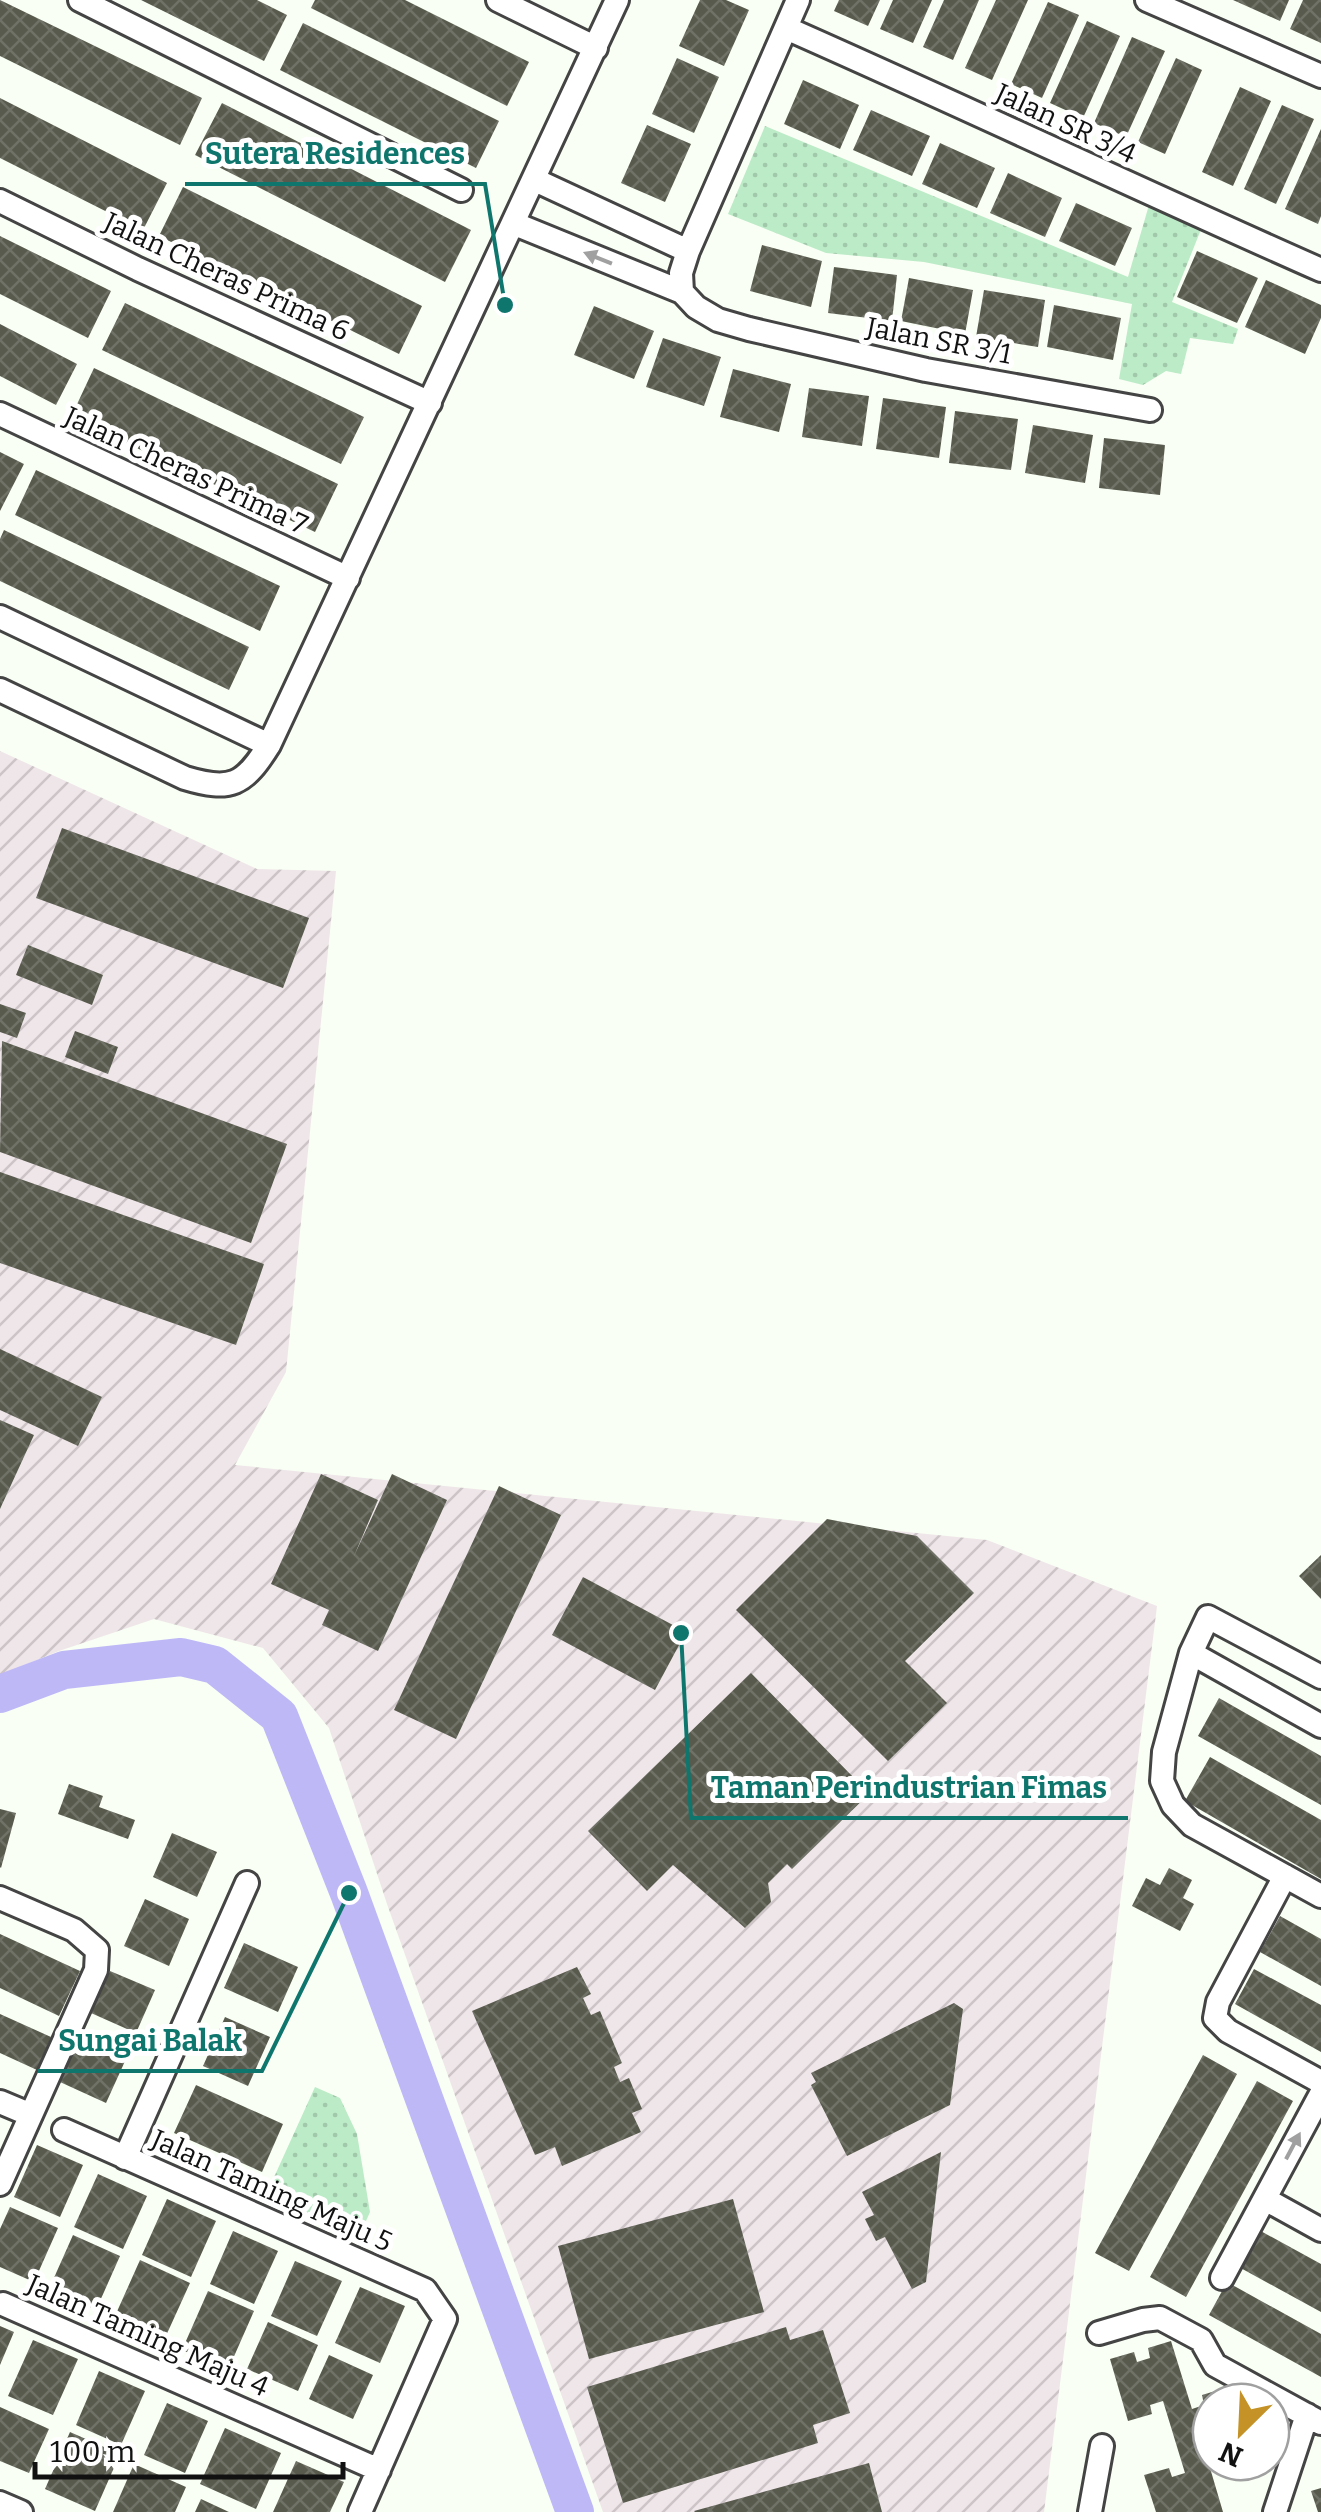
<svg xmlns="http://www.w3.org/2000/svg" width="1321" height="2512" font-family="Bitter,serif">
  <defs>
    <pattern id="industrial-furrows" width="10" height="10" patternUnits="userSpaceOnUse" patternTransform="scale(2.5)"><rect width="10" height="10" fill="#efe6e9"/><path d="M-1 1l2-2M0 10L10 0M9 11l2-2" fill="none" stroke="#ccc4c7"/></pattern>
    <pattern id="park-dots" width="8" height="8" patternUnits="userSpaceOnUse" patternTransform="scale(2.5)"><rect width="8" height="8" fill="#bcebc7"/><path d="M2 2h.1M6 6h.1" fill="none" stroke="#a1c8aa" stroke-width="1.8" stroke-linecap="round"/></pattern>
    <pattern id="building-cross-hatch" width="8" height="8" patternUnits="userSpaceOnUse" patternTransform="scale(2.5)"><rect width="8" height="8" fill="#585a4d"/><path d="M0 0l8 8M0 8l8-8" fill="none" stroke="#707268"/></pattern>
  </defs>
  <rect width="100%" height="100%" fill="#f9fff4"/>
  <path fill="url(#industrial-furrows)" d="M0,751L257,869L336,871L286,1372L235,1465L987,1540L1157,1606L1044,2512H603L387,1904L329,1728L263,1648L154,1619L59,1651L0,1675Z"/>
  <path fill="url(#park-dots)" d="M765,126L1128,277L1149,205L1202,227L1172,302L1238,329L1233,344L1190,338L1181,374L1166,371L1143,385L1119,379L1132,304L924,262L826,253L728,214Z
    M315,2087L340,2098L357,2134L370,2212L358,2239L265,2197Z"/>
  <g fill="none" stroke-linecap="round" stroke-linejoin="round">
    <path stroke="#bfb8f7" stroke-width="38" d="M0,1694L64,1670L181,1657L215,1665L279,1716L349,1893L575,2512"/>
  </g>
  <path fill="url(#building-cross-hatch)" d="M0,0L202,98L180,145L0,56Z
    M141,0H257L287,15L264,61Z
    M315,0H405L529,62L507,106L311,8Z
    M700,0H726L749,10L724,66L679,46Z
    M839,0H880L868,26L834,11Z
    M893,0H932L913,43L880,29Z
    M944,0H979L953,60L923,47Z
    M996,0H1028L992,80L965,68Z
    M1233,0H1289L1280,21Z
    M1303,0H1321V43L1290,29Z
    M1048,2L1079,15L1042,98L1011,84Z
    M1087,21L1120,36L1083,118L1050,103Z
    M303,23L499,121L476,168L280,70Z
    M1132,37L1165,51L1126,137L1094,123Z
    M677,58L719,77L694,133L652,114Z
    M1176,58L1202,70L1165,154L1138,142Z
    M803,80L859,105L840,149L784,124Z
    M1240,87L1271,101L1233,186L1202,172Z
    M0,98L167,183L143,230L0,158Z
    M222,103L471,230L445,282L195,155Z
    M1282,105L1314,119L1276,204L1244,189Z
    M871,110L930,136L912,176L853,150Z
    M647,125L691,144L665,202L621,183Z
    M1321,129V216L1318,224L1285,209Z
    M940,143L995,168L977,208L922,184Z
    M1008,173L1062,198L1045,237L990,213Z
    M183,187L422,306L399,354L159,236Z
    M1076,203L1132,228L1115,266L1059,241Z
    M0,236L111,291L88,338L0,294Z
    M762,245L822,261L811,307L750,291Z
    M1197,251L1258,278L1237,323L1177,297Z
    M834,267L897,275L892,321L828,313Z
    M909,278L973,290L965,334L901,321Z
    M1266,280L1321,305V318L1305,354L1245,327Z
    M984,290L1045,300L1038,347L976,337Z
    M125,303L364,417L341,464L102,350Z
    M1054,305L1121,318L1113,360L1047,347Z
    M594,306L654,331L634,379L574,355Z
    M0,324L77,364L56,405L0,376Z
    M663,338L721,357L704,406L646,387Z
    M94,368L338,484L315,532L71,417Z
    M733,369L791,384L779,432L720,417Z
    M809,388L869,396L862,446L802,437Z
    M883,398L946,407L939,458L876,449Z
    M955,411L1018,419L1011,470L949,463Z
    M1033,425L1093,435L1085,483L1025,473Z
    M1104,438L1165,445L1160,495L1099,488Z
    M0,452L24,464L0,511Z
    M36,470L280,586L260,631L15,515Z
    M4,530L249,647L229,690L0,581V539Z
    M62,828L309,918L283,988L36,898Z
    M28,945L103,975L92,1005L16,975Z
    M0,1004L26,1013L17,1038L0,1032Z
    M75,1031L118,1047L108,1074L65,1057Z
    M2,1041L287,1144L251,1243L0,1152Z
    M0,1172L264,1264L236,1345L0,1263Z
    M0,1349L102,1397L78,1446L0,1410Z
    M0,1420L34,1435L0,1509Z
    M321,1474L378,1500L354,1556L392,1474L447,1500L378,1651L322,1625L329,1610L271,1584Z
    M499,1486L561,1515L456,1739L394,1710Z
    M827,1519L917,1536L974,1593L905,1661L947,1703L888,1761L736,1610Z
    M1321,1555V1599L1299,1576Z
    M583,1577L686,1632L655,1690L552,1635Z
    M751,1673L858,1782L868,1781L875,1788L792,1869L787,1864L768,1883L771,1902L745,1928L673,1865L647,1891L588,1831Z
    M1219,1698L1321,1756V1805L1198,1736Z
    M1210,1757L1321,1820V1879L1185,1801Z
    M69,1784L103,1796L99,1807L135,1820L128,1839L58,1814Z
    M0,1809L16,1813L1,1868L0,1867Z
    M172,1833L217,1852L197,1897L153,1877Z
    M1169,1868L1192,1880L1183,1898L1194,1904L1180,1931L1132,1906L1146,1878L1160,1885Z
    M145,1899L189,1919L169,1966L124,1946Z
    M1280,1916L1321,1939V1986L1260,1952Z
    M0,1934L80,1971L59,2016L0,1988Z
    M244,1943L298,1967L278,2012L224,1988Z
    M577,1967L591,1994L583,1998L591,2015L600,2011L622,2063L614,2067L620,2082L629,2078L642,2109L632,2113L641,2132L562,2166L555,2147L535,2155L472,2011Z
    M1254,1969L1321,2005V2052L1235,2004Z
    M110,1971L155,1990L136,2033L91,2013Z
    M954,2003L963,2009L950,2105L847,2156L811,2085L816,2082L811,2073Z
    M0,2014L51,2037L37,2070L0,2053Z
    M225,2017L270,2037L248,2086L203,2066Z
    M79,2038L126,2059L106,2103L60,2082Z
    M1203,2055L1237,2074L1129,2271L1095,2253Z
    M1257,2081L1293,2101L1186,2297L1150,2277Z
    M196,2085L283,2124L262,2172L174,2133Z
    M37,2145L83,2165L60,2217L14,2197Z
    M941,2152L926,2282L912,2289L885,2237L876,2241L865,2219L874,2215L862,2192Z
    M98,2174L147,2196L123,2249L74,2227Z
    M167,2199L216,2221L191,2277L142,2255Z
    M733,2199L764,2312L589,2359L558,2246Z
    M10,2207L58,2228L34,2282L0,2267V2229Z
    M1257,2229L1321,2264V2312L1237,2266Z
    M233,2231L278,2251L254,2304L210,2284Z
    M73,2235L120,2256L96,2310L49,2289Z
    M140,2260L190,2283L165,2338L115,2316Z
    M295,2261L342,2281L317,2336L271,2316Z
    M1227,2282L1321,2334V2377L1209,2315Z
    M360,2287L405,2306L380,2363L335,2343Z
    M208,2291L254,2311L228,2370L182,2350Z
    M268,2322L318,2345L298,2391L247,2369Z
    M0,2326L14,2332L0,2365Z
    M786,2327L790,2340L823,2330L850,2413L813,2425L818,2443L623,2503L587,2387Z
    M33,2340L78,2359L53,2415L8,2396Z
    M1171,2341L1192,2409L1204,2405L1202,2395L1225,2388L1230,2402H1211V2449L1205,2451L1223,2512H1156L1144,2475L1169,2468L1172,2477L1185,2473L1163,2401L1150,2405L1152,2414L1128,2421L1110,2359L1134,2352L1137,2362L1150,2358L1148,2348Z
    M329,2355L373,2375L353,2419L309,2399Z
    M99,2371L145,2391L121,2445L76,2425Z
    M167,2403L208,2421L185,2473L144,2455Z
    M0,2407L49,2429L29,2473L0,2461Z
    M225,2428L281,2453L256,2509L200,2484Z
    M70,2432L120,2454L95,2511L45,2489Z
    M296,2461L344,2482L330,2512H273Z
    M869,2463L882,2512H695L694,2511Z
    M134,2464L186,2487L175,2512H113Z
    M1321,2488V2512H1318L1311,2491Z
    M201,2499L229,2512H195Z"/>
  <g fill="none" stroke-linecap="round" stroke-linejoin="round">
    <g stroke="#444" stroke-width="28">
      <path id="minor" d="M80,0L461,190
        M498,0L596,48
        M798,0L688,251L681,273L682,292L696,307L718,320L749,329L926,370L1150,410
        M1147,0L1321,76
        M786,28C965,107 1142,191 1321,270
        M535,180L688,251
        M0,201L138,269L430,403
        M515,224L682,292
        M0,414L348,578
        M0,617L269,745
        M0,690L185,778C231,792 244,785 269,745L617,0
        M1191,1653L1321,1726
        M1321,1677L1208,1617L1191,1653L1164,1752L1162,1781L1173,1805L1192,1825L1321,1896
        M1285,1876L1218,2002L1215,2018L1228,2031L1321,2082
        M0,1898L74,1930L97,1950L96,1970L0,2184
        M0,2102L31,2115
        M64,2130L425,2290L445,2319L360,2512
        M125,2158L247,1883
        M1265,2199L1321,2230
        M1222,2278L1321,2094
        M3,2304L379,2470
        M1099,2333L1143,2320L1160,2318L1201,2340L1215,2365L1321,2423
        M0,2503L21,2512
        M1090,2512L1102,2446
        M1275,2512L1307,2415"/>
    </g>
    <use href="#minor" stroke="#fff" stroke-width="22"/>
  </g>
  <defs><path id="oneway-solid" d="M-6-.8H1V-3.2L6.5 0L1 3.2V.8H-6Z" transform="scale(2.5)"/></defs>
  <g fill="#a0a0a0">
    <use href="#oneway-solid" transform="translate(598 258) rotate(-158)"/>
    <use href="#oneway-solid" transform="translate(1293 2146) rotate(-62)"/>
  </g>
  <g text-anchor="middle" stroke-width="10" stroke-linejoin="round" paint-order="stroke">
    <g font-size="28" fill="#111" stroke="#fff">
      <text transform="translate(1066 123) rotate(25)" y="10">Jalan SR 3/4</text>
      <text transform="translate(227 276) rotate(25)" y="10">Jalan Cheras Prima 6</text>
      <text transform="translate(939 340) rotate(11)" y="10">Jalan SR 3/1</text>
      <text transform="translate(186 470) rotate(25)" y="10">Jalan Cheras Prima 7</text>
      <text transform="translate(272 2190) rotate(24)" y="10">Jalan Taming Maju 5</text>
      <text transform="translate(148 2335) rotate(24)" y="10">Jalan Taming Maju 4</text>
    </g>
  </g>
  <path fill="none" stroke="#0f766e" stroke-width="4" d="M505 305L485 184H185M681 1633L691 1818H1128M349 1893L262 2071H38"/>
  <g fill="#0f766e" stroke="#fff" stroke-width="4">
    <circle cx="505" cy="305" r="10"/>
    <circle cx="681" cy="1633" r="10"/>
    <circle cx="349" cy="1893" r="10"/>
  </g>
  <g font-size="30" text-anchor="middle" font-weight="bold" fill="#0f766e" stroke="#fff" stroke-width="10" stroke-linejoin="round" paint-order="stroke">
    <text x="335" y="164">Sutera Residences</text>
    <text x="909" y="1798">Taman Perindustrian Fimas</text>
    <text x="150" y="2051">Sungai Balak</text>
  </g>
  <g transform="translate(1241 2432) rotate(204)"><circle r="48" fill="#ffffff" stroke="#a0a0a0" stroke-width="2.5"/>
  <path d="M0-8L18 38L0 25L-18 38Z" fill="#c49226"/>
  <text y="-15" font-size="28" font-weight="bold" text-anchor="middle" fill="#111111">N</text>
  </g>
  <path d="M35 2462v15h308v-15" fill="none" stroke="#111111" stroke-width="5"/>
  <text x="50" y="2462" font-size="30" fill="#111111" stroke="#ffffff" stroke-width="8" paint-order="stroke">100 m</text>
</svg>
